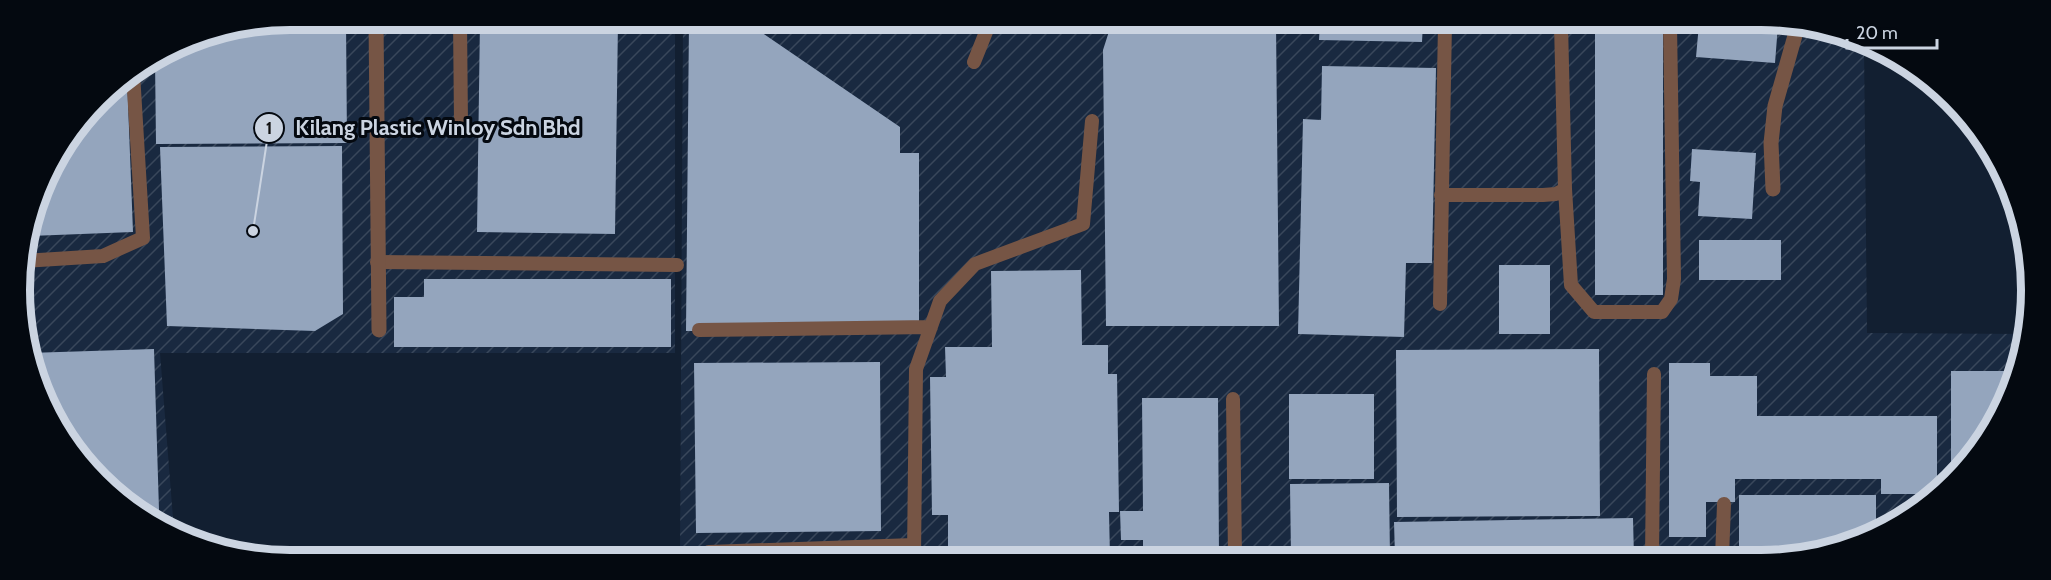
<svg xmlns="http://www.w3.org/2000/svg" width="2051" height="580" font-family="Cabin,sans-serif">
  <defs>
    <pattern id="industrial-furrows" width="10" height="10" patternUnits="userSpaceOnUse" patternTransform="scale(1.5)"><rect width="10" height="10" fill="#192940"/><path d="M-1 1l2-2M0 10L10 0M9 11l2-2" fill="none" stroke="#39475b"/></pattern>
  </defs>
  <rect width="100%" height="100%" fill="#121f31"/>
  <path fill="url(#industrial-furrows)" d="M290,20L675,21V353H160L174,531L154,524L75,454L29,360L20,272L48,170L111,87L187,40Z
    M683,21L1813,25L1864,45L1867,333L2026,334V342L1995,425L1940,493L1865,540L1796,558L680,556Z"/>
  <path fill="#94a5bd" d="M290,20H346L347,143L156,144L155,60L187,40Z
    M480,20L618,21L615,234L477,232Z
    M689,21H745L900,127V153H919V330L686,331Z
    M1112,22L1276,23L1279,326H1106L1103,50Z
    M1320,23H1423L1422,42L1319,40Z
    M1595,24H1663V295H1595Z
    M1699,24L1778,25L1775,63L1696,57Z
    M1322,66L1436,68L1432,263H1406L1404,337L1298,334L1303,119L1321,120Z
    M127,77L133,232L30,236L48,170L111,87Z
    M342,146L343,314L315,331L167,326L160,147Z
    M1692,149L1756,153L1752,219L1698,216L1700,182L1690,181Z
    M1699,240H1781V280H1699Z
    M1499,265H1550V334H1499Z
    M1081,270L1082,345H1108V374H1117L1119,512H1109L1110,557H930L929,546H948V515H932L930,377H946L945,347H992L991,271Z
    M424,279H671V347H394V297H424Z
    M154,349L159,510L139,511L75,454L29,360L28,353Z
    M1599,349L1600,516L1397,517L1396,350Z
    M880,362L881,531L696,533L694,363Z
    M1669,363H1710V376H1757V416H1937V494H1881V479H1735V502H1706V537H1669Z
    M1951,371H2016L1995,425L1951,480Z
    M1289,394H1374V479H1289Z
    M1142,398H1218L1219,557H1143V540H1121L1120,511H1143Z
    M1389,483L1390,557H1291L1290,484Z
    M1739,495H1876V533L1865,540L1796,558H1739Z
    M162,517V527L154,524L148,518Z
    M1633,518L1634,558L1395,557L1394,522Z"/>
  <g fill="none" stroke-linecap="round" stroke-linejoin="round">
    <path stroke="#765545" stroke-width="14" d="M460,20L461,124
      M1561,24L1565,189L1571,285L1594,312H1662L1671,299L1674,279L1670,24
      M974,62L990,22
      M1441,195H1543L1556,194L1565,189
      M23,261L103,256L143,238L133,73
      M377,262L677,265
      M1440,304L1445,23
      M699,330L931,327
      M1233,399L1235,557
      M709,552L914,545
      M914,557L916,369L940,301L975,264L1083,224L1092,121
      M1652,558L1654,374
      M1722,558L1724,504"/>
    <path stroke="#765545" stroke-width="15" d="M376,20L379,330
      M1773,189L1771,143L1775,106L1798,25"/>
  </g>
  <path d="M0 0H2051V580H0ZM290 30H1761A260 260 0 0 1 2021 290V290A260 260 0 0 1 1761 550H290A260 260 0 0 1 30 290V290A260 260 0 0 1 290 30Z" fill="#040910" fill-rule="evenodd"/>
  <path fill="none" stroke="#cbd4e1" stroke-width="8" d="M290 30H1761A260 260 0 0 1 2021 290V290A260 260 0 0 1 1761 550H290A260 260 0 0 1 30 290V290A260 260 0 0 1 290 30Z"/>
  <path fill="none" stroke="#cbd4e1" stroke-width="2" d="M253 231L269 128"/>
  <g fill="#cbd4e1" stroke="#040910" stroke-width="2">
    <circle cx="253" cy="231" r="6"/>
    <circle cx="269" cy="128" r="15"/>
  </g>
  <g font-size="18" text-anchor="middle" font-weight="bold" fill="#111">
    <text x="269" y="134">1</text>
  </g>
  <g font-size="22" text-anchor="middle" font-weight="bold" fill="#cbd4e1" stroke="#040910" stroke-width="6" stroke-linejoin="round" paint-order="stroke">
    <text x="438" y="135">Kilang Plastic Winloy Sdn Bhd</text>
  </g>
  <path d="M1847 39v9h90v-9" fill="none" stroke="#cbd4e1" stroke-width="3"/>
  <text x="1856" y="39" font-size="18" fill="#cbd4e1" stroke="#040910" stroke-width="4.5" paint-order="stroke">20 m</text>
</svg>
